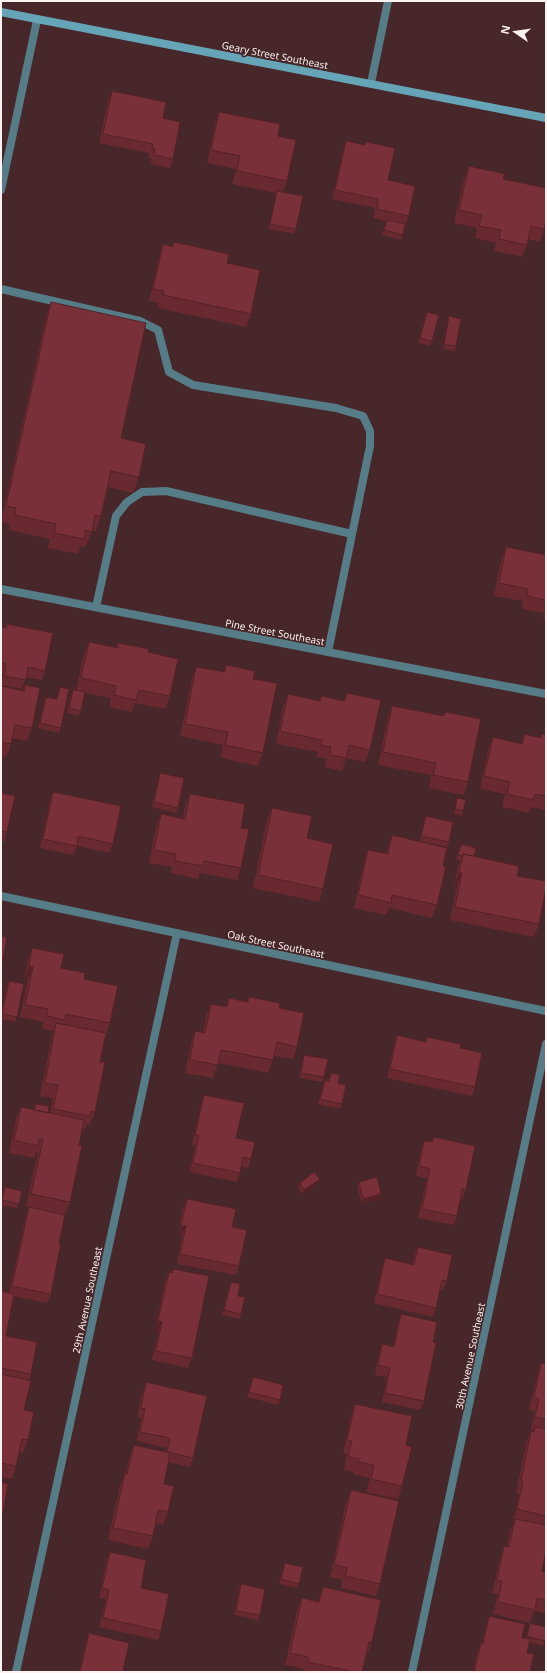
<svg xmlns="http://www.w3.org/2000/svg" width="547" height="1673" font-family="'Noto Sans',sans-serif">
  <rect width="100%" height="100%" fill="#472729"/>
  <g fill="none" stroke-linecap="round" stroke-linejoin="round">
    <path stroke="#567c88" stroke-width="8" d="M1,289L140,321L158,330L169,372L193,385L336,408L363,416L370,431V446L328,652
      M96,607L116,516L127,502L142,492L166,491L352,534"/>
    <path stroke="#567c88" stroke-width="8" d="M371,83L388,1
      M1,589L546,694
      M1,896L546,1011
      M16,1672L177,933
      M412,1672L546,1044"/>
    <path stroke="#567c88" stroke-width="8" d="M1,190L37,20"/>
    <path stroke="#66a5b8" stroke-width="8" d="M1,12L546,118"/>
  </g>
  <path fill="#692930" d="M112,91L163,118L173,159L170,168L150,164L152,159L148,158L149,153L99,143L108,101Z
    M219,112L278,136L287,181L283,192L296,229L294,234L269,229L276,193L232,184L236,169L207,163L215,125Z
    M346,141L365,145L366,142L409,216L405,225L401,240L382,235L386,221L373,218L375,208L332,199L343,151Z
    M469,166L503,179L544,229L540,242L528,239L527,245L522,257L494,251L496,243L475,238L477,228L454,223L464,179Z
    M174,242L227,263L251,314L246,327L158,308L159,303L149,301L159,257L163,244L172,246Z
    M51,302L121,438L139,477L133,493L108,487L101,516L96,531H92L86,547L81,546L78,554L48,548L50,539L9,530L10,524L1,522L46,317Z
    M427,312L432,341L430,346L418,343Z
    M449,316L456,346L454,351L443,349L448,321Z
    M506,547L546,555V619H543L544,613L522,609L523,601L494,596L501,560Z
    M7,624L45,671L42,680L26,677L22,689L1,685V681L3,673L1,672V627L5,628Z
    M89,642L116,648L118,643L148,652L170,696L165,709L135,703L132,712L109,707L111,698L85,693L79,716L67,713L73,690H76L84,655Z
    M226,665L253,679L263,753L258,766L221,758L223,745L180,736L192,680L196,667L224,672Z
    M25,685L32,728L27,741L12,738L11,744L6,757L1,756V686L23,690Z
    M60,687L61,728L59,733L38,728L44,702L46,697L56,699Z
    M347,693L370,750L365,762L346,758L342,771L325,767L327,759L317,757L318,752L276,744L283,707L288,694L319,701L321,696L344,701Z
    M392,706L443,716L445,712L468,782L464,795L429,788L431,775L378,765L388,718Z
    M525,734L540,738L542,734L546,735V810L531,807L529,813L502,807L505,794L480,789L488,750L493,737L521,744Z
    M160,773L178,808L176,813L152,807L159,778Z
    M53,792L113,844L109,853L77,846L73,855L40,848L50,801Z
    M1,793L7,832L4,842L1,841Z
    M190,794L241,828V868L237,880L200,873L198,879L171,873L172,867L149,863L156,827L161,814L183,818L185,806Z
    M457,798L463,811L461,816L454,814L456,803Z
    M272,808L307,838L323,889L319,902L253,888L267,820Z
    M426,816L449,842L447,847L420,841L424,821Z
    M392,835L443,866L437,905L432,918L389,908L386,915L354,908L364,862L368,850L386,854L388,848Z
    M461,844L474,856L517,876L539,924L534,937L450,920L457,886L454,885L458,867L460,861L456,860Z
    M32,948L61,968L84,979L110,1023L106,1035L100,1062L95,1112L90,1124H87L85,1129L83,1128L79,1145L70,1202L65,1215L59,1243L51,1294L47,1303L14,1296L6,1336L31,1374L29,1381L24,1410L28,1440L23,1453L19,1452L16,1466L12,1479L1,1477V1291L9,1293L26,1216L29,1207L26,1206L38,1152H36L34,1158L9,1153L16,1119L21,1107L34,1110L36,1104L48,1113H50L53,1098L40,1096L52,1036L54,1031L42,1029L44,1022L20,1017L28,979H24L28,961Z
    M9,981L17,1017L15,1022L1,1019V1014L7,986Z
    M249,997L279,1008L297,1047L293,1059L274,1056L268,1073L218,1063L213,1078L185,1073L191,1044L195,1031L203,1033L206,1016L211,1004L226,1006L229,998L247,1002Z
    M397,1035L426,1042L427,1037L460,1048L475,1087L472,1096L387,1078L394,1044Z
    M304,1055L324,1077L322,1082L299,1078L303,1060Z
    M331,1073L338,1083L342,1104L340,1109L318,1104L325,1080L328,1081Z
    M204,1095L251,1159L248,1168L241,1167L240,1173L237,1182L190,1172L195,1145H192L201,1104Z
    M434,1137L466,1189L462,1199L461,1198L457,1216L454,1225L418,1218L427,1178L416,1176L421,1150L424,1141L432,1142Z
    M320,1179L318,1184L303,1194L298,1188L300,1183Z
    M359,1182L380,1199L362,1204L357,1187Z
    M5,1187L19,1204L17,1208L1,1205V1202Z
    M187,1199L232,1227L239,1266L236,1275L177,1264L182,1235H178L183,1208Z
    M418,1247L447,1281L443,1290L440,1289L436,1308L433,1317L374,1303L382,1267L385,1258L413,1264L414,1256Z
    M173,1269L192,1358L188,1368L152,1360L159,1331H155L165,1282L169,1272L171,1273Z
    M231,1282L238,1296L241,1314L239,1319L222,1315Z
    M401,1314L433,1342L424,1401L420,1410L382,1402L387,1377L375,1375L379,1354L382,1344L393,1346L398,1324Z
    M546,1358V1550L542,1571L546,1572V1612L545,1613L534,1611L530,1623L493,1614L498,1594L492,1593L500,1559L504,1546L507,1547L510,1532L514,1522H513L519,1494L516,1493L526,1444L531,1431L533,1432L534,1430H531L535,1411L529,1410L537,1376L541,1363L545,1364Z
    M253,1377L280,1400L278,1405L247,1397Z
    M146,1382L193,1458L190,1467L168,1462L164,1484L168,1512L163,1525L156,1523L153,1536L148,1549L108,1540L120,1486L125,1473L126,1474L129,1458L134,1445L165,1452L166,1448L137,1441L141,1418L137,1417L143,1391Z
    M355,1404L406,1445L402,1486L398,1499L366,1492L370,1478L353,1474L354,1472L344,1470L347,1454L343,1453L351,1416Z
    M351,1490L380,1584L376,1596L341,1588L342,1580L330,1577L346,1503Z
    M110,1552L141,1588L161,1631L158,1640L99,1627L106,1599L99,1598L106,1562Z
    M285,1563L299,1584L297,1588L279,1584Z
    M241,1584L260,1615L258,1620L234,1615L239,1589Z
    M323,1587L372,1642L367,1655H366L362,1672H303L304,1669L285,1665L297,1611L302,1598L318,1602Z
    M489,1616L522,1638H526L530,1623L546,1637L543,1646L529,1642L527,1653L530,1672H473L477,1653L481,1643L482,1644L486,1625Z
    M89,1633L123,1672H79L86,1642Z"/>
  <path fill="#552227" d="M459,873H462L457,886L454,885Z
    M29,966L33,967L28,979H24Z
    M320,1179L318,1184L303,1194L304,1190Z
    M381,1194L380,1199L362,1204L363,1199Z
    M181,1226H186L182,1235H178Z
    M158,1321L162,1322L159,1331H155Z"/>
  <path fill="#7a3038" stroke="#552227" d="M112,91L166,102L163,118L180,122L173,159L154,155L155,149H152L153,144L103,134Z
    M219,112L280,124L278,136L296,140L287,181L237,171L240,156L211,150Z
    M346,141L365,145L366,142L395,148L388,180L415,186L409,216L377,209L378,199L335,190Z
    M469,166L505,174L503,179L546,188V222L544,229L531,226L527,245L499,239L501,230L479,226L482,215L459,210Z
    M277,191L303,196L296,229L270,224Z
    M387,220L405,224L403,235L384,230Z
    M174,242L229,254L227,263L260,270L251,314L163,295L164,291L153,289L163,244L173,247Z
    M51,302L146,323L121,438L146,444L139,477L111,471L101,516L95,515L92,532L86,530L84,539L54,533L56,524L15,515L16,508L6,506Z
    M427,312L439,315L432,341L420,338Z
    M449,316L461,319L456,346L444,344Z
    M506,547L546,555V600L527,596L528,589L499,583Z
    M7,624L53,633L45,671L28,667L26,680L4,676L6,664L1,662V627L6,628Z
    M89,642L118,648V643L149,649L148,652L178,659L170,696L139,690L136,700L114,695L116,686L81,678Z
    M226,665L255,671L253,679L277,683L263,753L225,745L228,732L185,724L196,667L225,672Z
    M25,685L40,688L32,728L15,725L11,744L1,742V686L24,691Z
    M60,687L69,689L61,728L40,723L46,697L57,699Z
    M73,690L85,692L81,711L69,708Z
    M347,693L381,700L370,750L349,745L346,758L330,755L331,747L321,745L322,740L280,731L288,694L320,701L321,696L345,701Z
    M392,706L444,716L445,712L481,719L468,782L433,775L436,763L383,752Z
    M525,734L541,738L542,734L546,735V796L535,794L533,800L507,794L510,782L484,776L493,737L522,744Z
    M160,773L184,778L178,808L154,802Z
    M53,792L121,806L113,844L78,836L77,846L43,839Z
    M1,793L15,796L7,832L1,831Z
    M190,794L245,804L241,828L249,829L241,868L204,861L203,866L175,861L176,854L154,850L161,814L185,819Z
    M457,798L466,800L463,811L455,809Z
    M272,808L312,816L307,838L333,844L323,889L258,875Z
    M426,816L453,822L449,842L421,836Z
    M392,835L447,848L443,866L446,867L437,905L392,895L391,903L358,895L368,850L388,854Z
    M461,844L476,848L474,856L463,854L462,856L458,855Z
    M463,854L519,866L517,876L546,881V888L539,924L455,907L462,873H459Z
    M1,936L7,938L1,969Z
    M32,948L64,954L61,968L85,973L84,979L118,986L110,1023L66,1014L65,1020L47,1016L48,1009L25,1005L33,967L29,966Z
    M9,981L24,984L17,1017L2,1014Z
    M249,997L280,1003L279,1008L304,1013L297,1047L277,1042L273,1060L221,1050L218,1065L190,1060L195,1031L205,1033L211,1004L227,1007L229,998L248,1002Z
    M56,1023L106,1033L100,1062H105L95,1112L91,1111L90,1116L53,1109L58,1085L45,1083Z
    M397,1035L426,1042L427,1037L461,1044L460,1048L482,1053L475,1087L390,1069Z
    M304,1055L328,1059L324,1077L301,1073Z
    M331,1073L340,1075L338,1083L346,1085L342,1104L320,1099L325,1080L329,1081Z
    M204,1095L244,1103L236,1138L255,1142L251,1159L243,1157L240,1173L193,1163L199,1136L195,1135Z
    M36,1104L49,1106L48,1113L34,1110Z
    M21,1107L84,1120L79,1145L82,1146L70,1202L31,1194L43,1140L39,1139L38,1146L14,1140Z
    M434,1137L475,1146L466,1189H462L457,1216L422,1209L430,1169L419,1166L424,1141L432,1142Z
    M314,1172L320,1179L304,1190L300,1183Z
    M377,1177L381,1194L363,1199L359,1182Z
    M5,1187L22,1191L19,1204L2,1200Z
    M187,1199L236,1209L232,1227L247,1230L239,1266L180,1254L186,1226H181Z
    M29,1207L65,1215L59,1243H61L51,1294L12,1286Z
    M418,1247L452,1255L447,1281L442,1280L436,1308L377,1294L385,1258L414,1265Z
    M173,1269L209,1276L192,1358L156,1351L162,1322L158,1321L169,1272L172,1273Z
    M231,1282L240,1284L238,1296L245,1297L241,1314L224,1310Z
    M1,1291L14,1294L6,1336L37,1342L31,1374L1,1368Z
    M401,1314L437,1322L433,1342L436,1343L424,1401L385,1393L390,1368L378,1365L382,1344L394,1347Z
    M541,1363L546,1364V1419L535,1417L539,1399L534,1397Z
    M1,1374L31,1381L24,1410L34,1412L28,1440L22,1439L16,1466L1,1463Z
    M253,1377L283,1385L280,1400L249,1392Z
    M146,1382L207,1396L193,1458L167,1452L170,1438L140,1432L145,1409L141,1408Z
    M355,1404L412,1416L406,1445L412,1447L402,1486L371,1479L374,1465L358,1462L359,1459L348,1457L352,1441L347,1440Z
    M535,1427L546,1429V1516L517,1509L523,1481L521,1480L531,1431L534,1432Z
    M134,1445L170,1453L164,1484L174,1486L168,1512L158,1510L153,1536L113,1528L125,1473L127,1474Z
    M1,1482L8,1484L3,1513H1Z
    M351,1490L399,1501L380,1584L345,1576L347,1568L334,1565Z
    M515,1519L546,1525V1550L542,1571L546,1572V1600L537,1598L535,1610L498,1602L502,1581L497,1580L504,1546L509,1547Z
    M110,1552L146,1560L141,1588L169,1594L161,1631L103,1618L109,1590L102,1588Z
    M285,1563L303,1567L299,1584L281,1579Z
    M241,1584L265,1589L260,1615L236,1611Z
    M323,1587L381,1600L372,1642H369L362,1672H355L308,1662V1657L290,1653L302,1598L319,1602Z
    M489,1616L525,1624L522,1638L530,1639L527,1653L534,1654L530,1672H474L481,1643L483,1644Z
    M530,1623L546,1627V1637L545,1641L527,1636Z
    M89,1633L129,1643L123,1672H80Z"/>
  <g text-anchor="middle" stroke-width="3.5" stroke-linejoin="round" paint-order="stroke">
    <g font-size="10" fill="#fef1f1" stroke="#472729">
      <text transform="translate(275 55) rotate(11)" y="4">Geary Street Southeast</text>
      <text transform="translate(275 632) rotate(11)" y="4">Pine Street Southeast</text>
      <text transform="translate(276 944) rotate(12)" y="4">Oak Street Southeast</text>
      <text transform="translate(87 1300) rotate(-78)" y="4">29th Avenue Southeast</text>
      <text transform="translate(470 1356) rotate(-78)" y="4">30th Avenue Southeast</text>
    </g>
  </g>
  <rect width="547" height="1673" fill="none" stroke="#fef1f1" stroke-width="4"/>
  <g transform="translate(515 32) rotate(283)" stroke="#472729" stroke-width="3" paint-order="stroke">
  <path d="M0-3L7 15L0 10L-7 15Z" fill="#fef1f1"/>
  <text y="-6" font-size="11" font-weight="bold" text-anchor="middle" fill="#fef1f1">N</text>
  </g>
</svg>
